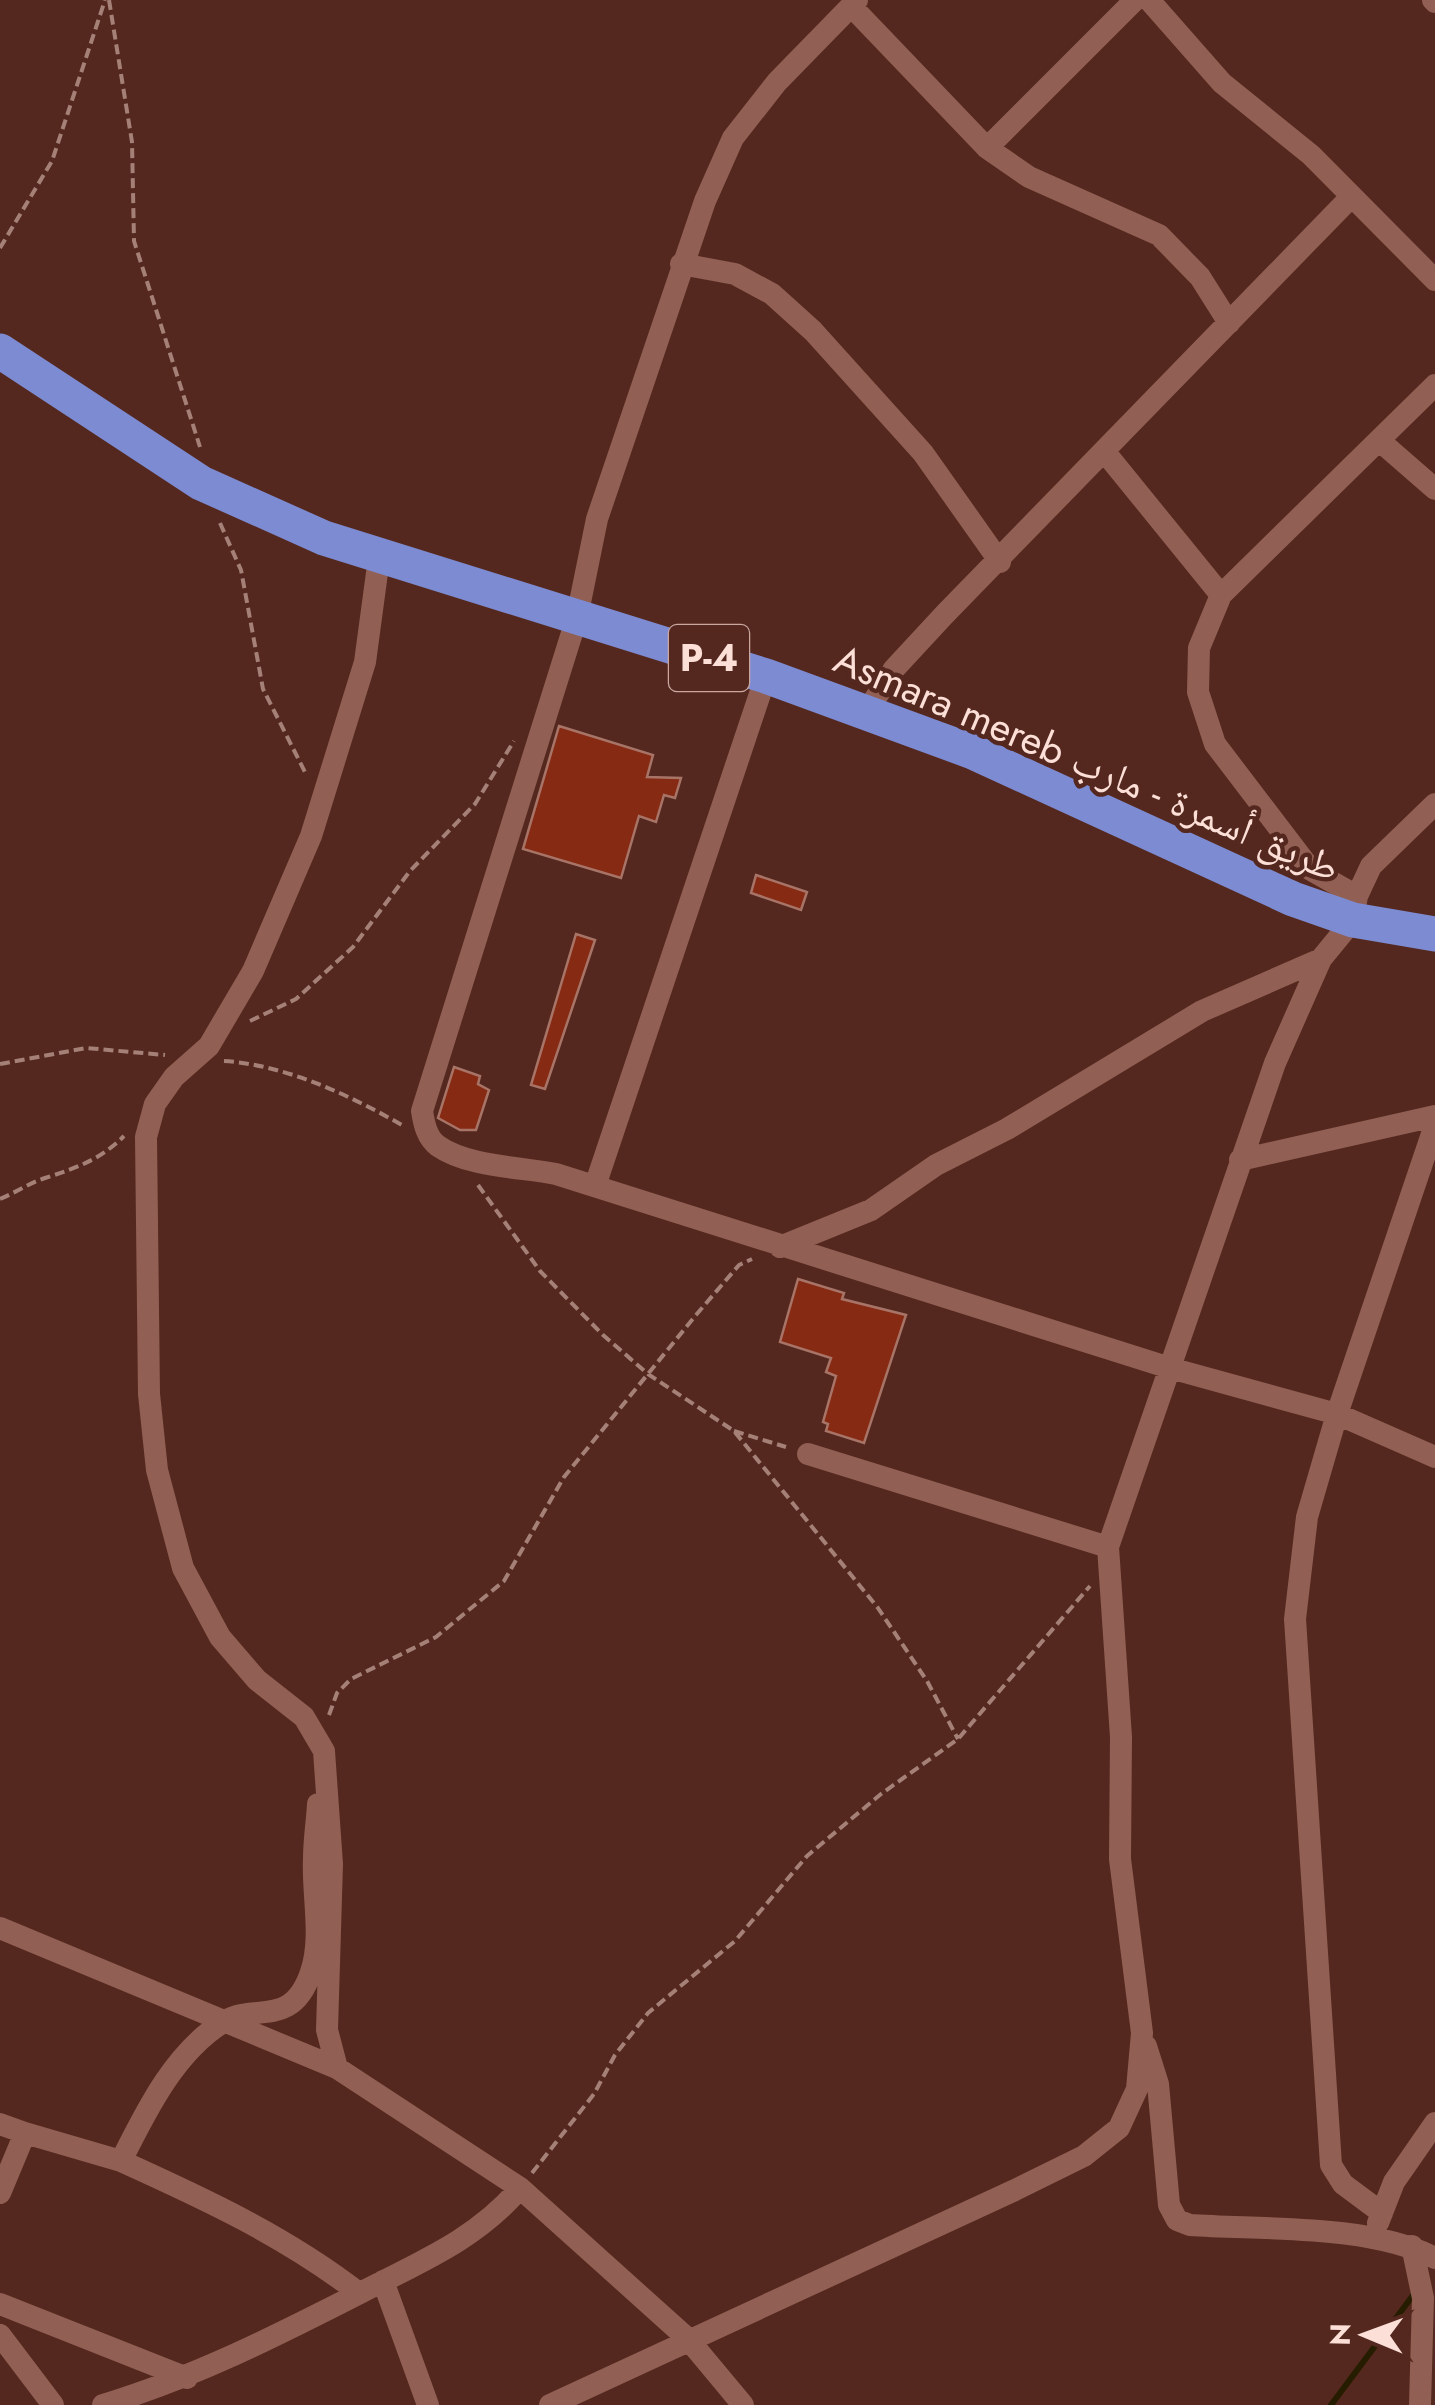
<svg xmlns="http://www.w3.org/2000/svg" width="1435" height="2405" font-family="Jost,'Noto Naskh Arabic',sans-serif">
  <rect width="100%" height="100%" fill="#54281e"/>
  <g fill="none" stroke-linecap="round" stroke-linejoin="round">
    <path stroke="#261d00" stroke-width="6" d="M1331,2405L1414,2294"/>
  </g>
  <path fill="#872a13" stroke="#a77467" stroke-width="2.5" d="M559,726L653,755L647,777L681,778L675,798L664,795L656,822L639,816L621,878L523,849Z
    M756,875L807,892L801,910L751,893Z
    M576,934L595,940L545,1089L531,1085Z
    M454,1067L480,1076L478,1084L489,1090L476,1130H460L438,1118Z
    M798,1279L844,1293L842,1299L906,1315L864,1443L826,1431L828,1424L823,1422L836,1376L826,1372L831,1358L780,1342Z"/>
  <g fill="none" stroke-linecap="round" stroke-linejoin="round">
    <path stroke="#a58077" stroke-width="4" stroke-dasharray="10 5" stroke-linecap="butt" d="M109,0L132,142L134,241L200,447
      M0,248L52,161L105,0
      M220,523L241,570L263,689L307,776
      M250,1021L296,999L353,947L410,871L475,804L514,741
      M224,1061C286,1065 349,1095 402,1125
      M0,1064L86,1048L165,1055
      M478,1185L540,1271L603,1335L648,1374L734,1431L878,1608L927,1681L958,1739
      M0,1199C15,1193 29,1183 45,1178C76,1168 100,1160 124,1136
      M734,1431L786,1447
      M329,1715L337,1693L351,1679L436,1637L504,1581L564,1477L696,1315L739,1265L752,1259
      M532,2173L594,2094L615,2055L648,2013L735,1941L807,1856L881,1794L958,1739L1090,1586"/>
    <path stroke="#915f53" stroke-width="22" d="M857,0L777,82L733,138L705,201L597,519L577,617L422,1111C424,1124 427,1138 438,1146C468,1167 521,1167 556,1174L1170,1368L1337,1414L1435,1457
      M1149,0L1222,83L1311,155L1435,280
      M1433,0L1435,2
      M851,6L987,148L1135,0
      M987,148L1029,177L1159,235L1200,277L1229,323
      M681,264L735,274L772,294L813,331L923,453L1000,562
      M1381,442L1435,489
      M1104,451L1221,595L1435,385
      M379,558L365,662L311,836L253,971L209,1046L174,1077L155,1104L146,1137L149,1394L157,1470L183,1568L220,1637L257,1680L304,1717L324,1751L332,1864L327,2030L337,2068L520,2188L688,2339L743,2405
      M1221,595L1199,648L1198,692L1215,744L1311,870L1357,896
      M866,713L894,669L945,614L1351,197
      M1240,1160L1435,1116
      M595,1186L766,676
      M780,1247L871,1210L936,1165L1007,1129L1202,1011L1321,959
      M808,1454L1108,1547
      M0,1928L337,2068
      M1146,2046L1158,2084L1169,2205L1177,2220L1190,2225C1265,2230 1369,2224 1435,2258
      M0,2124L25,2133
      M121,2161C205,2199 285,2236 359,2293
      M0,2193L25,2133L121,2161C146,2111 175,2051 225,2021C255,2003 292,2029 311,1972C323,1937 312,1894 314,1858C314,1840 317,1822 318,1804
      M1382,2213L1343,2184L1331,2165L1295,1619L1307,1517L1337,1414L1435,1125
      M1378,2223L1394,2182L1435,2123
      M1412,2246L1423,2298L1420,2405
      M383,2281L428,2405
      M0,2304L187,2378
      M0,2335L53,2405
      M103,2405C195,2377 276,2336 362,2292C420,2262 477,2239 520,2188
      M550,2405L1015,2190L1084,2156L1119,2128L1137,2089L1142,2033L1120,1859L1121,1737L1108,1547L1275,1063L1321,959L1353,920L1357,896L1371,866L1435,804"/>
    <path stroke="#7d8bd2" stroke-width="35" d="M0,351L201,483L324,538L766,676L973,752L1293,899L1353,920L1435,934"/>
  </g>
  <g text-anchor="middle" stroke-width="9" stroke-linejoin="round" paint-order="stroke">
    <rect fill="#54281e" stroke="#caa8a0" stroke-width="2.5" x="669" y="625" width="80" height="66" rx="8"/>
    <g font-size="38" font-weight="bold" fill="#fcdfd7">
      <text x="709" y="671">P-4</text>
    </g>
    <g font-size="40" fill="#fcdfd7" stroke="#54281e">
      <text transform="translate(1087 763) rotate(23)" y="14">Asmara mereb طريق أسمرة - مارب</text>
    </g>
  </g>
  <g transform="translate(1365 2335) rotate(271)" stroke="#54281e" stroke-width="8" paint-order="stroke">
  <path d="M0-8L18 38L0 25L-18 38Z" fill="#fcdfd7"/>
  <text y="-15" font-size="28" font-weight="bold" text-anchor="middle" fill="#fcdfd7">N</text>
  </g>
</svg>
